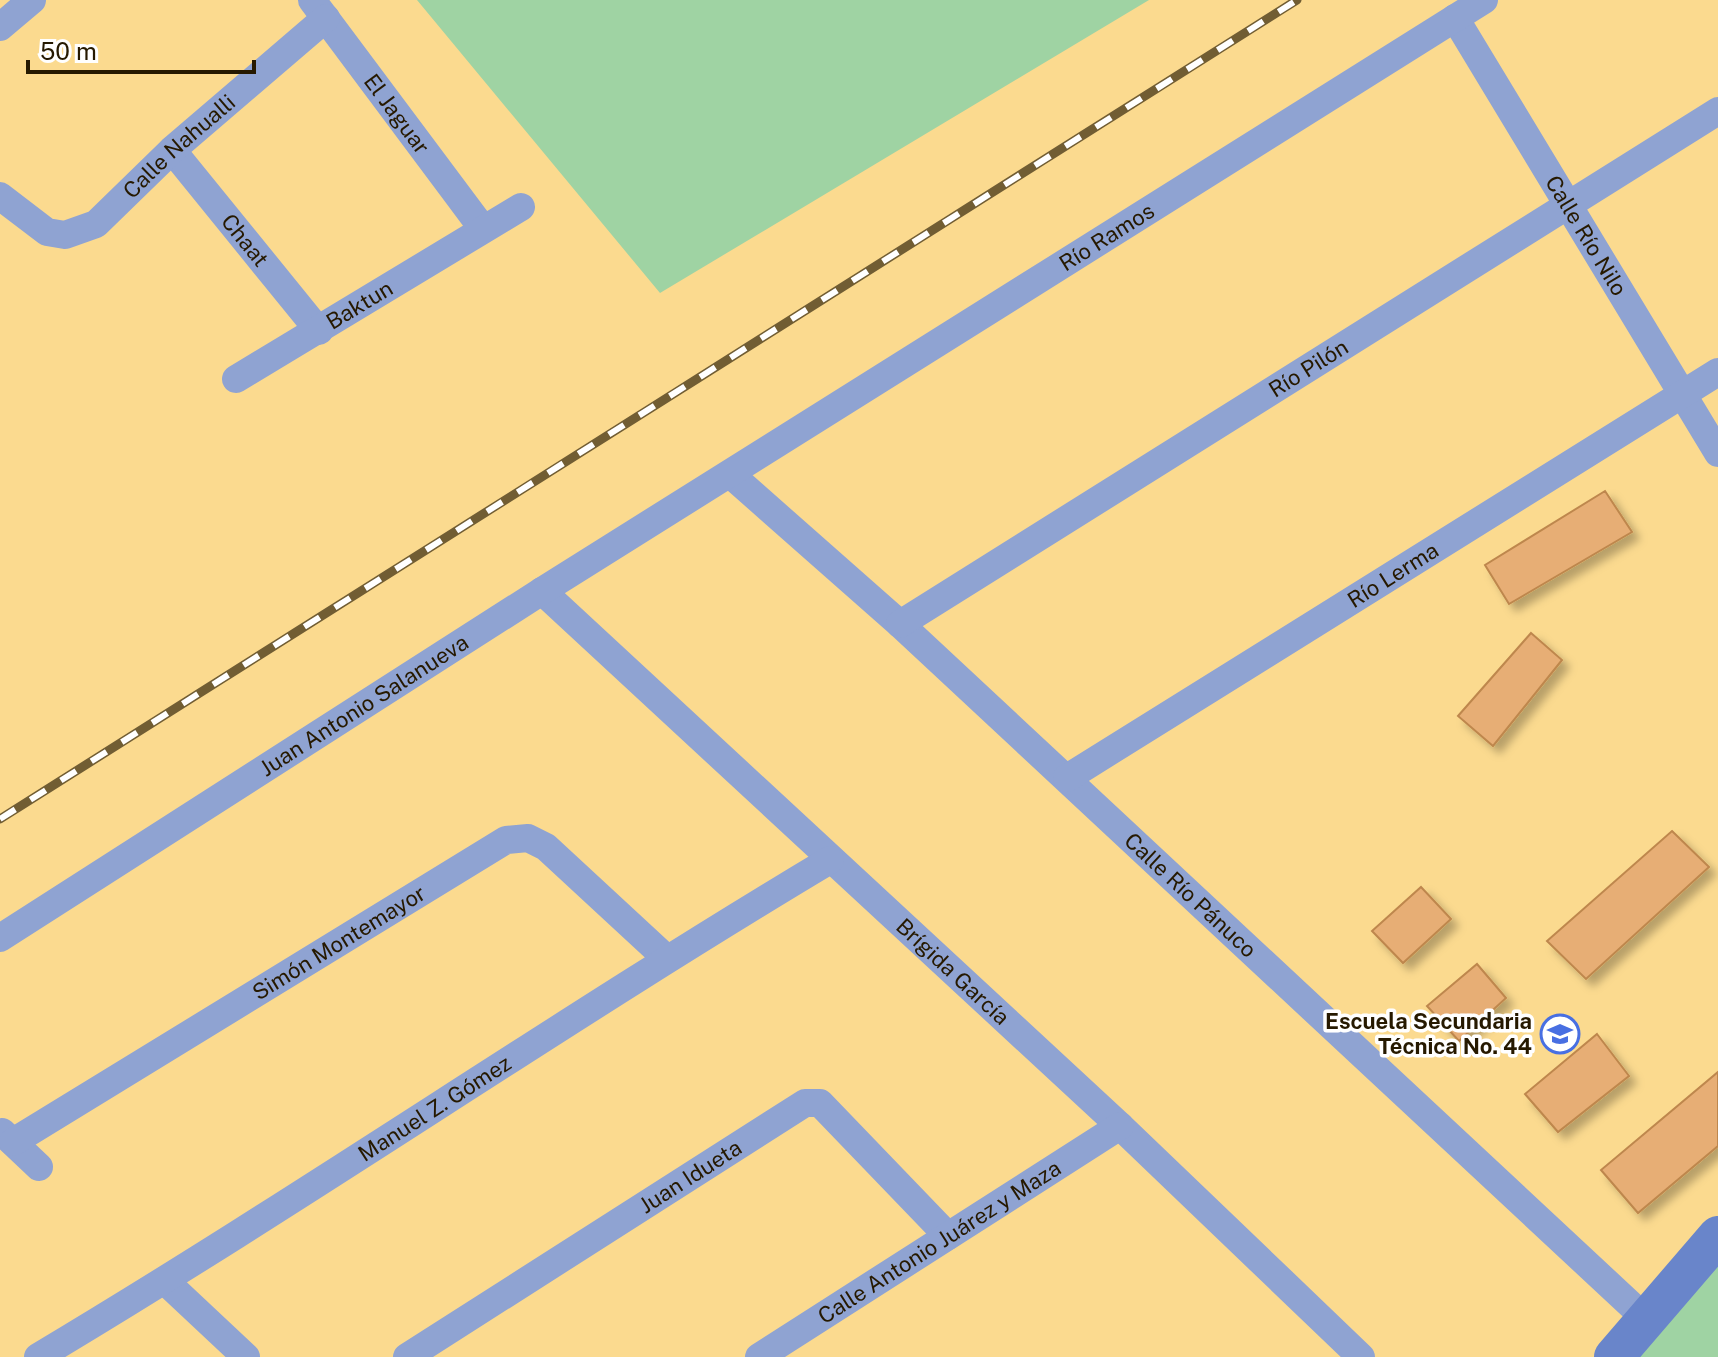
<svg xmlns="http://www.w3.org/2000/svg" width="1718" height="1357" font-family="'Public Sans',sans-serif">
  <defs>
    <filter id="shadow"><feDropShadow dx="7" dy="7" stdDeviation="4" flood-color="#0004"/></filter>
  </defs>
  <rect width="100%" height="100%" fill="#fbda8f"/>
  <path fill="#9fd3a3" d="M417,0H1149L660,293Z
    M1718,1236V1357H1614Z"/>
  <path fill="#e7ae74" stroke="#be874d" stroke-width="2" filter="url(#shadow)" d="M1605,491L1632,532L1509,604L1485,565Z
    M1531,633L1562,660L1493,746L1458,716Z
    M1672,831L1709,867L1586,979L1547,941Z
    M1421,887L1451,919L1403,963L1372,931Z
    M1477,964L1506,998L1459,1041L1427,1006Z
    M1597,1034L1629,1076L1558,1132L1525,1094Z
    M1718,1072V1146L1638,1213L1601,1170Z"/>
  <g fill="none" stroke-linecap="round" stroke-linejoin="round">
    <g stroke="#8fa3d2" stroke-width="28">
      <path id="s1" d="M312,0L483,229"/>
      <path id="s2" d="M1455,18L1718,453"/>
      <path d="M0,27L32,0"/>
      <path id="s3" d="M172,150L319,331"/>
      <path id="s4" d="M0,196L47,232L65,235L96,224L172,150L326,18"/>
      <path id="s5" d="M236,379L521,207"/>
      <path id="s6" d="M730,474L900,624L1646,1319"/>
      <path id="s7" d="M542,591L1120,1126L1361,1357"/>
      <path id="s8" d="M900,624L1718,111"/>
      <path id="s9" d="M1067,778L1718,372"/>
      <path id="s10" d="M0,938L542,591L1484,0"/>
      <path d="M2,1132L39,1167"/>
      <path id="s11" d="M13,1142L506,840L528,838L546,847L666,958"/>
      <path d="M165,1281L246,1357"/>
      <path id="s12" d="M38,1357C306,1197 562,1020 830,860"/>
      <path id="s13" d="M407,1357L805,1103H820L948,1236"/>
      <path id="s14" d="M759,1357L1120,1126"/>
    </g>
    <path stroke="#6985ca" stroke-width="40" d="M1614,1357L1718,1236"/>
    <g stroke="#715d33" stroke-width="9">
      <path id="rail" d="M0,819L1297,0"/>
    </g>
    <use href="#rail" stroke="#fff" stroke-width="6" stroke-dasharray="18" stroke-linecap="butt"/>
  </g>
  <defs>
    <g id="school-ring" transform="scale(2)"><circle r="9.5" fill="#fff" stroke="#486fe2" stroke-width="1.5"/><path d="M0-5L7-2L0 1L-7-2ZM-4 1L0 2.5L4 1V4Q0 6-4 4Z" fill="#486fe2"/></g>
  </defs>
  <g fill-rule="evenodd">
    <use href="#school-ring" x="1560" y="1034"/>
  </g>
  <g text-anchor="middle" stroke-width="7" stroke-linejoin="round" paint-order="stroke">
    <g font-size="22" fill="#261900" stroke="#fff">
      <text dy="8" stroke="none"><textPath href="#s1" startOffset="142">El Jaguar</textPath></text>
      <text dy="8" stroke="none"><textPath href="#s4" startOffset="224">Calle Nahualli</textPath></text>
      <text dy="8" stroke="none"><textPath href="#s10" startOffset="1310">Río Ramos</textPath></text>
      <text dy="8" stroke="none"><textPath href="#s2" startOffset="254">Calle Río Nilo</textPath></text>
      <text dy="8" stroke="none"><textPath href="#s3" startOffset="116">Chaat</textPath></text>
      <text dy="8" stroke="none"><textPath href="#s5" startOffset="144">Baktun</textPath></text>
      <text dy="8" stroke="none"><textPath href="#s8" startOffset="482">Río Pilón</textPath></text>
      <text dy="8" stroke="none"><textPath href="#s9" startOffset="384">Río Lerma</textPath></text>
      <text dy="8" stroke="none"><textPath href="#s10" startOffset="432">Juan Antonio Salanueva</textPath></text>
      <text dy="8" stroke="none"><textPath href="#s6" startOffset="624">Calle Río Pánuco</textPath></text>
      <text dy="8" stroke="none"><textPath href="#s11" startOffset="382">Simón Montemayor</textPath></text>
      <text dy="8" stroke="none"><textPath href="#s7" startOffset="560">Brígida García</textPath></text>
      <text dy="8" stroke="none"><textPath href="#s12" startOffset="468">Manuel Z. Gómez</textPath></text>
      <text dy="8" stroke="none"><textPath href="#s13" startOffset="336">Juan Idueta</textPath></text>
      <text dy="8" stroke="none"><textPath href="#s14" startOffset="214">Calle Antonio Juárez y Maza</textPath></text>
    </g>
    <g font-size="22" font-weight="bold" fill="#261900" stroke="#fff" text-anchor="end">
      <text x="1532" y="1029">Escuela Secundaria<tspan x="1532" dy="25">Técnica No. 44</tspan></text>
    </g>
  </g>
  <path d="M28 60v12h226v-12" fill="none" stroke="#261900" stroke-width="4"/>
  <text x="40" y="60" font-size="24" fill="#261900" stroke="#ffffff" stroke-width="6" paint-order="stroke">50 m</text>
</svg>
